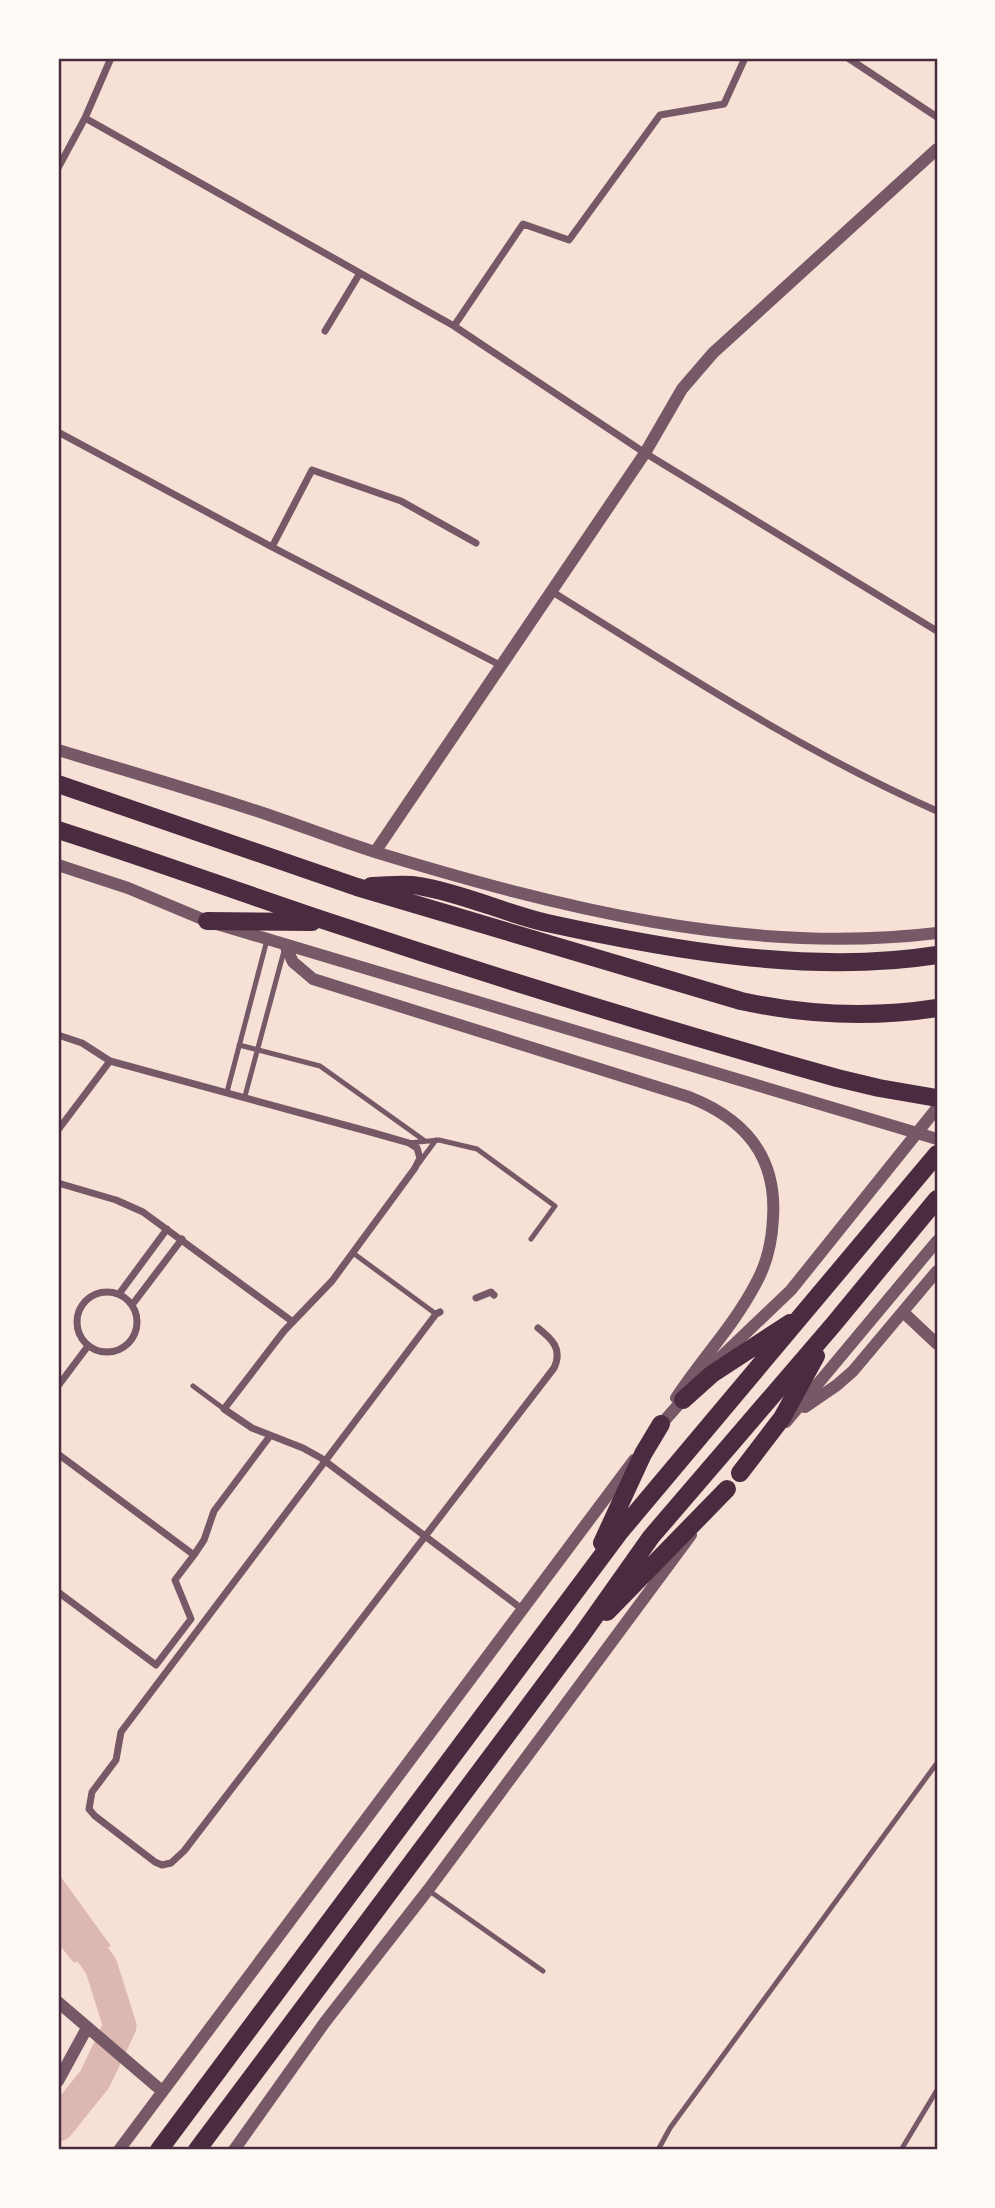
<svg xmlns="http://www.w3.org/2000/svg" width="995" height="2208" font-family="'Asap Condensed',sans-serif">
  <rect width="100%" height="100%" fill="#f7e1d7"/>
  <path fill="#dcb8b0" d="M58,1873L111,1946L74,1963L58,1943Z"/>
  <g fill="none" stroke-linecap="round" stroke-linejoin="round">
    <path stroke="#dcb8b0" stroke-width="33" d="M58,1906L101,1966L120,2026L95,2079L58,2125"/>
    <path stroke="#755966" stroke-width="5" d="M239,1045L320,1066L425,1141
      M227,1092L267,940
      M245,1096L284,951
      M408,1143L439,1140L477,1149L555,1206L531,1239
      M419,1163L436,1140
      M353,1253L436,1314
      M193,1386L224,1409
      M428,1890L543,1971
      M658,2150L670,2128L937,1763
      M901,2150L937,2090"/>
    <path stroke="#755966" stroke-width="7" d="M848,58L937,117
      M85,118L454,326L645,453L937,631
      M58,168L85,118L111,58
      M454,326L523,224L569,240L660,115L724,104L745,58
      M325,331L360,273
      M58,432L272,547L500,665
      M272,547L312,470L401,501L476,543
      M551,591C677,669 801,751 937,811
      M58,1035L82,1043L110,1061
      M58,1130L110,1061L374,1133L409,1143L417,1148L420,1158L415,1168L332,1281L284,1331L224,1409L252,1428L303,1448L321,1458L522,1609
      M58,1183L116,1200L143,1212L293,1322
      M77 1322a30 30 0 1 1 60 0a30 30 0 1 1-60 0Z
      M119,1294L167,1229
      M476,1298L491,1292L494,1295
      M132,1305L182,1239
      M440,1312L436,1314L121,1732L116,1760L92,1792L89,1809L95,1816L155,1862L162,1865L171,1863L184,1851L554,1368C563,1349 552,1339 538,1328
      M58,1386L88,1346
      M58,1454L194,1555L175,1580L191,1619L156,1665L58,1592
      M194,1555L204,1540L214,1511L270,1436"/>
    <path stroke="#755966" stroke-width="12" d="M58,750C125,770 193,790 260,812C299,825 337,840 375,852C556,907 747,956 937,933
      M375,852L645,453L682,389L713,353L937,149
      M58,865L128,888L207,921L937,1139
      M285,945L293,962L313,979L689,1097C745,1119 777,1156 773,1218C772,1242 767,1264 755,1285C734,1325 701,1360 676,1398
      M903,1312L937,1344
      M702,1375L791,1290L937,1108
      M805,1407L837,1385L853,1371L937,1271
      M786,1422L937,1241
      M657,1429L687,1395
      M58,2002L162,2091
      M58,2081L87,2028
      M119,2150L634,1460
      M234,2150L325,2022L428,1890L691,1535"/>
    <path stroke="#4a2c40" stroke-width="18" d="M58,784L357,887L741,1001C805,1015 873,1018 937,1008
      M58,830C149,859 239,892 329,922C497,978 667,1030 837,1078L879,1088L937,1098
      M371,886C387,886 403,883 419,886C462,893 504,913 547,923C670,950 812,975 937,955
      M207,921L312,922
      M683,1400L712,1374L790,1323
      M740,1473L782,1418L816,1356
      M602,1543L643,1454L661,1424
      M607,1612L727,1489
      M159,2150L619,1533L937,1154
      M197,2150L581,1636L651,1537L833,1325L937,1199"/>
  </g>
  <rect width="995" height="2208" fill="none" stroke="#fffaf5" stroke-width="119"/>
  <rect x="60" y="60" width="876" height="2088" fill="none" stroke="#4a2c40" stroke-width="2.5"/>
</svg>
